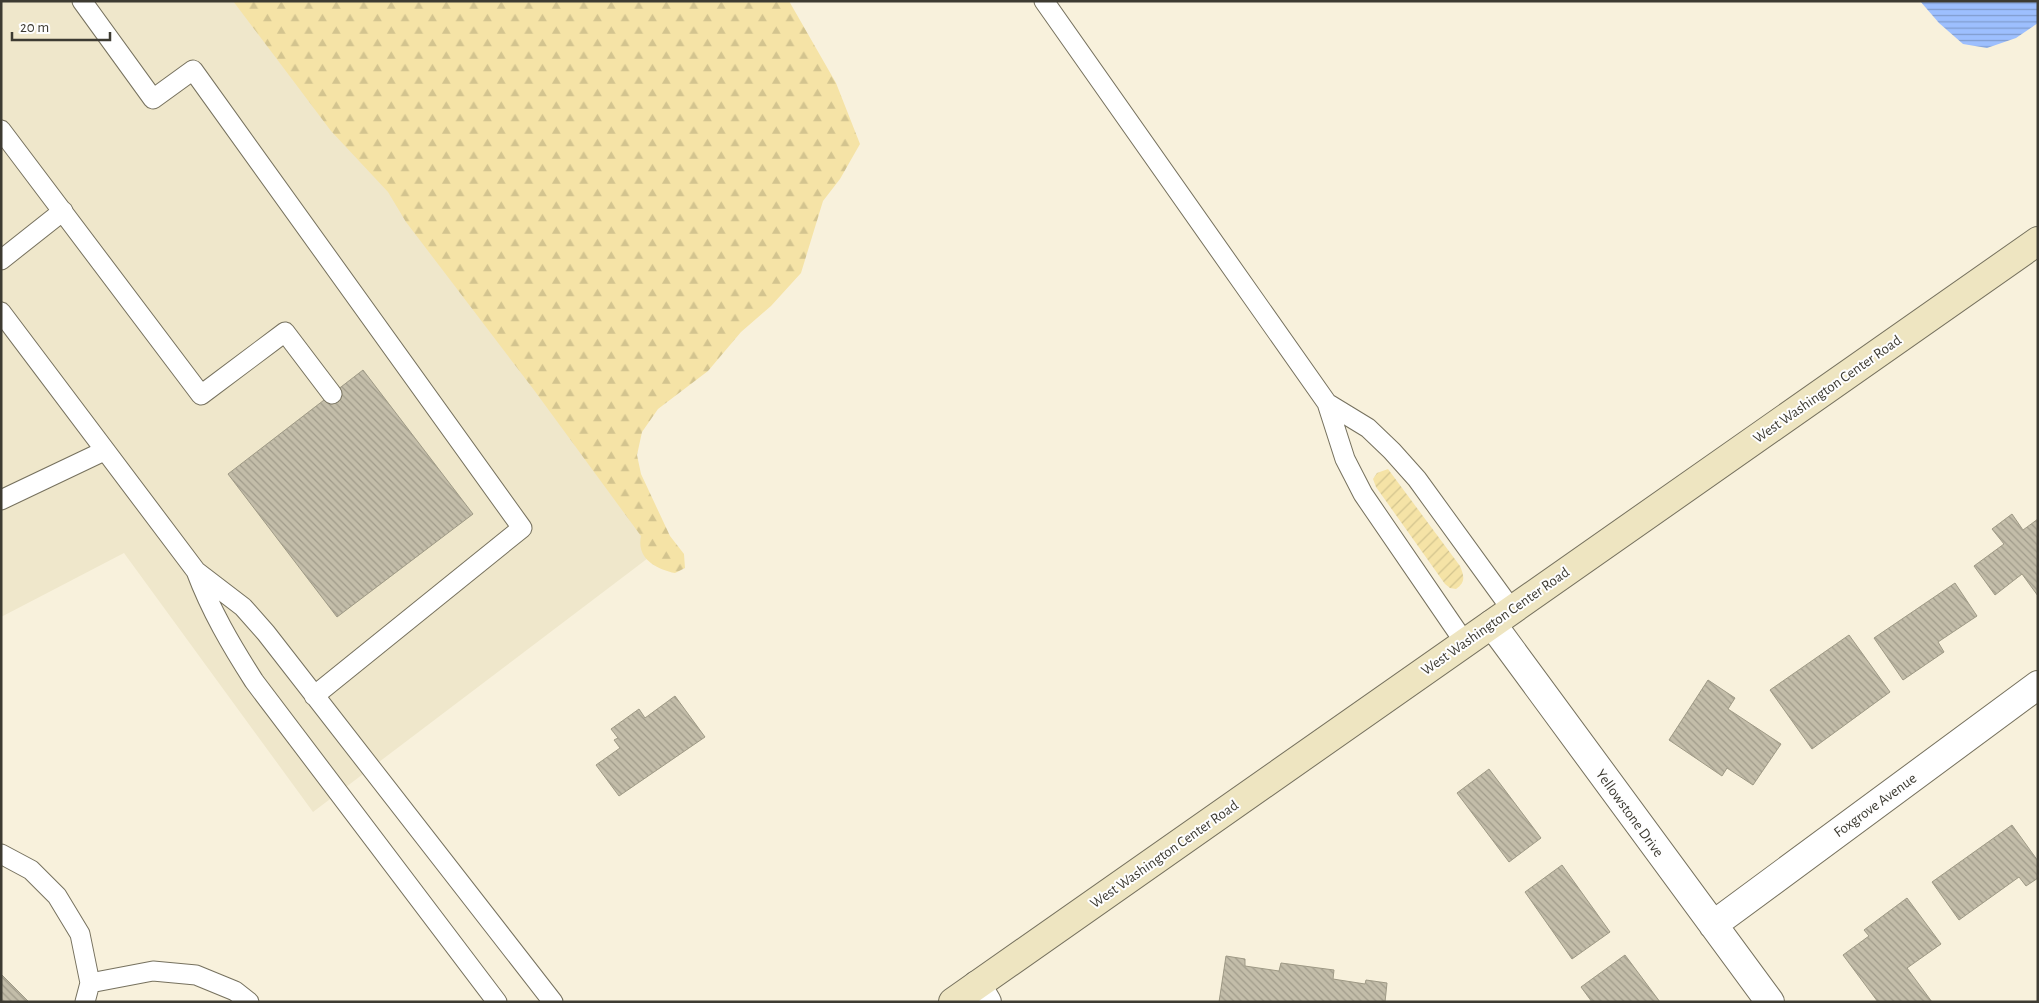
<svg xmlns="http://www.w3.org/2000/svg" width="2039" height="1003" font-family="'Alegreya Sans',sans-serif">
  <defs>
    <pattern id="forest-firs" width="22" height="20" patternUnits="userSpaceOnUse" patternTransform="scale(1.25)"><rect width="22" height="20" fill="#f5e3a6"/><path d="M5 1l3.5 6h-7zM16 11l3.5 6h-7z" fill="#d3c48f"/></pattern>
    <pattern id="garden-furrows" width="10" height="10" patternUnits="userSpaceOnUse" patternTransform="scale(1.25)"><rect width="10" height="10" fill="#f5e3a6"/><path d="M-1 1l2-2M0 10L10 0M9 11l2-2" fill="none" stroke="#d3c48f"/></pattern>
    <pattern id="water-rules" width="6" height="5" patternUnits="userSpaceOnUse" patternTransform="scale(1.25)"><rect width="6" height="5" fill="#9dbffe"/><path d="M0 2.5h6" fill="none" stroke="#819cce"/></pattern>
    <pattern id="building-back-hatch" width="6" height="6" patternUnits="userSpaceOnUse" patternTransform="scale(1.25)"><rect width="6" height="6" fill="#c3bda9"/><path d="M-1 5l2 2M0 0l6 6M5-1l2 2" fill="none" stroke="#a09b8a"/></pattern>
  </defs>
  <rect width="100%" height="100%" fill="#f8f1dc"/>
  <path fill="#efe7cb" d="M1,1H265L660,549L313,812L124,553L1,617Z"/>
  <path fill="url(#forest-firs)" d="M233,1H789L836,83L860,144L840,179L823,201L801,273L771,306L741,332L708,371L658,409L642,432L637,455L641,474L670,536L684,554L685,568L675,573C657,569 636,559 641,536L534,390L406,222L388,192L331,131Z"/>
  <path fill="url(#garden-furrows)" d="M1388,469L1460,566C1464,576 1466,582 1456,589L1450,588L1445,584L1376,487L1373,479L1377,473Z"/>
  <path fill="url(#water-rules)" d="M1920,1H2038V23L2016,38L1987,48L1963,44L1939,23Z"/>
  <path fill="url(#building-back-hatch)" stroke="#9e9985" d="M363,370L473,514L337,617L228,474Z
    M2012,514L2023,530L2038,519V596L2022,574L1995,595L1974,566L2004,544L1992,529Z
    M1955,583L1977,616L1938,642L1944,652L1903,680L1874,638Z
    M1849,635L1890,692L1812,749L1770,690Z
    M1708,680L1735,698L1728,709L1781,744L1753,785L1727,768L1722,776L1669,740Z
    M675,696L705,737L619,796L596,765L620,748L614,740L618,738L611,729L639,709L645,718Z
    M1489,769L1541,838L1509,862L1457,793Z
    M2012,825L2038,861V878L2026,886L2019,877L1959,920L1932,882Z
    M1562,865L1610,932L1572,959L1525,892Z
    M1907,898L1941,944L1907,968L1932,1002H1878L1843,955L1869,936L1864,930Z
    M1625,955L1660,1002H1592L1581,987Z
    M1226,956L1245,959V966L1279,971L1281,963L1334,970L1333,979L1365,984L1366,980L1387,983L1385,1002H1219Z
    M1,974L29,1002H1Z"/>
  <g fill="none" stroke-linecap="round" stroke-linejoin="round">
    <g stroke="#76715e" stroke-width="21">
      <path id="lane" d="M82,1L153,99L193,70L522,528L314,696
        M1044,1L1327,403L1345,459L1363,494L1465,643
        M1,130L201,395L285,332L332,394
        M1,260L63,211
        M1,312L196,571L243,607L266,633L553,1002
        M1327,403L1368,428L1392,451L1417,479L1512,610
        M1,500L104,451
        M196,571C211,611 231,645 254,681L497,1002
        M1,854L31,870L57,896L80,934L90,983L153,971L196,975L235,991L249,1002
        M85,1002L90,983"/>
    </g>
    <g stroke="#76715e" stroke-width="30">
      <path id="street" d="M1492,624L1770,1002
        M1713,925L2038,685
        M977,985L987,1002"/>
    </g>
    <g stroke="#76715e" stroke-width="30">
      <path id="secondary" d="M953,1002L2038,241"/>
    </g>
    <use href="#lane" stroke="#fff" stroke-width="19"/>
    <use href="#street" stroke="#fff" stroke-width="28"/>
    <use href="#secondary" stroke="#eee5c1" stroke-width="28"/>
  </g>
  <g text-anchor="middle" stroke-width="4" stroke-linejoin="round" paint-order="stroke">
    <g font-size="15" fill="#3d3b32" stroke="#fefefe">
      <text transform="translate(1827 389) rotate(-35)" y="5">West Washington Center Road</text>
      <text transform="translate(1495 621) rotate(-35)" y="5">West Washington Center Road</text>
      <text transform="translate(1875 805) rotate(-36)" y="5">Foxgrove Avenue</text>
      <text transform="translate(1630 813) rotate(54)" y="5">Yellowstone Drive</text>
      <text transform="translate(1164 854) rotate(-35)" y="5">West Washington Center Road</text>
    </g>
  </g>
  <rect width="2039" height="1003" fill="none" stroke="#3d3b32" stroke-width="5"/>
  <path d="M12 32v8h98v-8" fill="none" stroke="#3d3b32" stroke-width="2.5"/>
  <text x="20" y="32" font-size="15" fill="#3d3b32" stroke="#fefefe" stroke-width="4" paint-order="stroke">20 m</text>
</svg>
